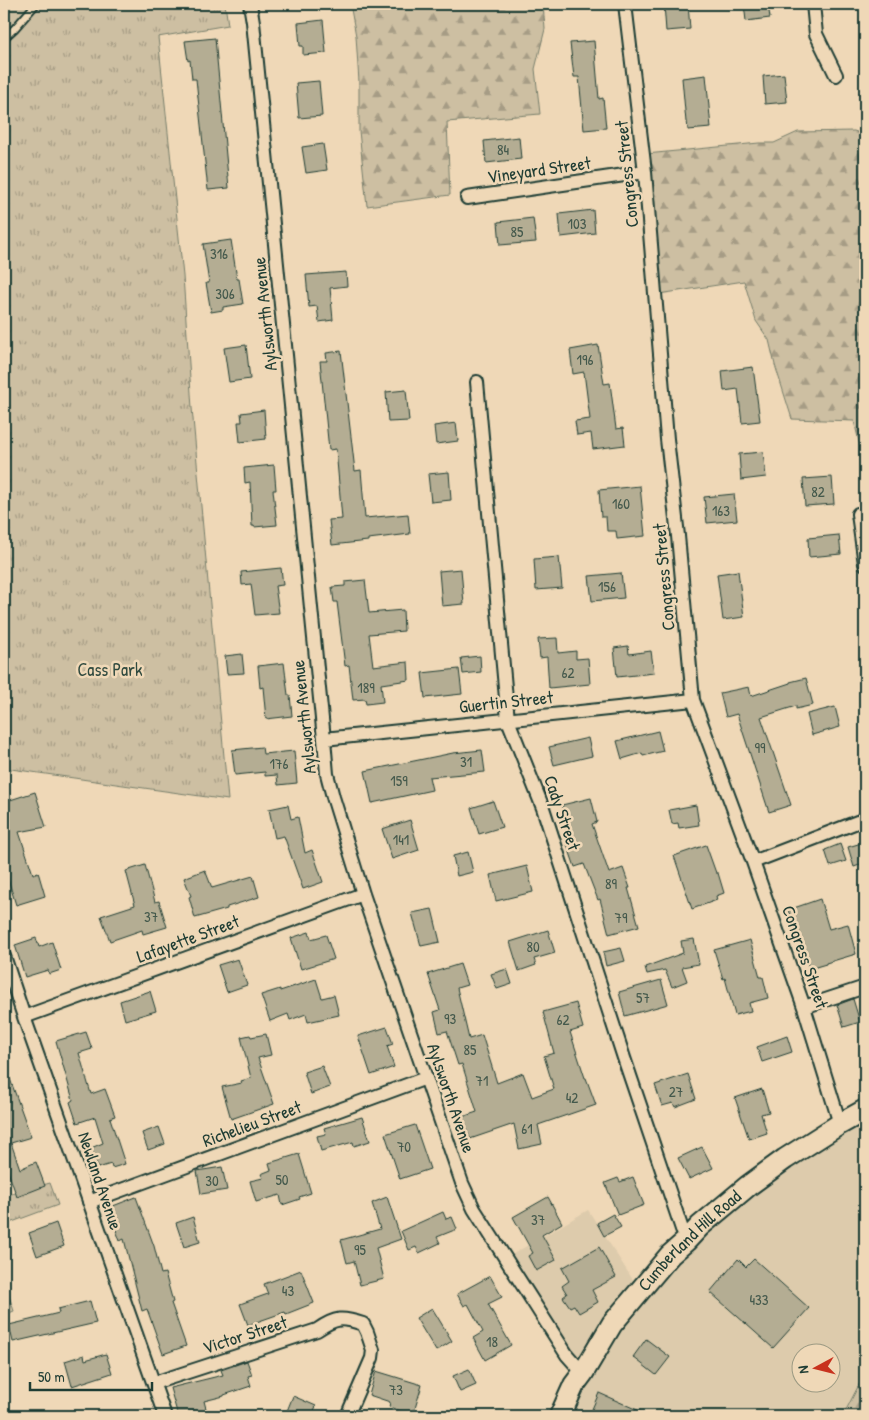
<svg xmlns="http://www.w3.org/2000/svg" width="869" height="1420" font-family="'Patrick Hand',sans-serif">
  <defs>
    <pattern id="forest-firs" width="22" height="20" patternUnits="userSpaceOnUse" patternTransform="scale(1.25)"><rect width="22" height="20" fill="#cdbfa2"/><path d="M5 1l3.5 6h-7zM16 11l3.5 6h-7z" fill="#a69c85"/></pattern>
    <pattern id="park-tufts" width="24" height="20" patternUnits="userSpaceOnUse" patternTransform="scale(1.25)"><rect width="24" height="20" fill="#cdbfa2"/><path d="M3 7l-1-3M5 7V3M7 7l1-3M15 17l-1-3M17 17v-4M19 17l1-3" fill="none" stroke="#a69c85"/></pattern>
  </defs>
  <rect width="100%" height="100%" fill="#efd8b7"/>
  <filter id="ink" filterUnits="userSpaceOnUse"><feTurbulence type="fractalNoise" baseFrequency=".02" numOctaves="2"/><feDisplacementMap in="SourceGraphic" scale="10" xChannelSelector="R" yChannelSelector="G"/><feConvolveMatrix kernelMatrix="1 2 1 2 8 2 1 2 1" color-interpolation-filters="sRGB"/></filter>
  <g filter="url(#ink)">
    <path fill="#ddcbac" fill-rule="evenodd" d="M865,1098V1373L847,1408L839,1416H566L586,1380L508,1257L588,1210L635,1283L817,1128ZM802,1352H832V1382H802Z"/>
    <path fill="url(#forest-firs)" stroke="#767e6b" d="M350,4H543L545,29L535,69L540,114L447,122L450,195L367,206L359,131V82L356,36Z
      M854,131L865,135V467L854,421L792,419L775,365L769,340L756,321L744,281L659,294L646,154L759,143H774L798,132Z
      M865,1373V1416H839L847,1408Z"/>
    <path fill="url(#park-tufts)" stroke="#767e6b" d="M4,4H225L228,25L158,37L183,276L192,408L228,800L4,768Z
      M50,1183L58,1205L4,1225V1196Z
      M4,1281L14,1311L4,1315Z"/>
    <path fill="#b4ad93" stroke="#1f3d34" d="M664,4H688L690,29L666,31Z
      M744,4H768L770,18L746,21Z
      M323,20L326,53L303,55V46H300L298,23Z
      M215,38L229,188L208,190L196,79H192L190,60L188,61L185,41Z
      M594,41L599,99L603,98L606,128L584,130L579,77H574L570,43Z
      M784,74L787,102L765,104L763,76Z
      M706,75L711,128L688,130L687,121L686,122L682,78Z
      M319,81L322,116L299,118L296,83Z
      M519,137L521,159L486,163L484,141Z
      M323,144L327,170L306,173L302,147Z
      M593,210L595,233L561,237L559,214Z
      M533,218L536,242L500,245L498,222Z
      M231,240L237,279H239L243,304L223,307V310L211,312L206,283H209L203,244Z
      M346,272L347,286L330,288L333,320L319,322L317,306L309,307L306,275Z
      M246,345L250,379L229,382L224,348Z
      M598,345L604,384L610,383L616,429L623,428L625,445L593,449L591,433L577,435L575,421L590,419L584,372L573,374L570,350Z
      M341,351L355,471L361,470L365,518L408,514L410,534L368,539V541L332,545L329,520L342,519L336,449L329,450L320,361H327L326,353Z
      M753,367L760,421L742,423L738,389L724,391L722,371Z
      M406,390L409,421L388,422L386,392Z
      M264,410L266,439L240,442L238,422H242L241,413Z
      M456,423L458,441L436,444L434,426Z
      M763,452L766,477L741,480L739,454Z
      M274,465L276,490H273L277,525L254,527V526H252L250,482L245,483L244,468Z
      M449,472L451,500L431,502L428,474Z
      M832,477L834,504L805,506L803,479Z
      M640,486L645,536L617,539L616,531H607L606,517H601L599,490Z
      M734,494L737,520L707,523L704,497Z
      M839,535L841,554L809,557L808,538Z
      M559,557L562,588L536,590L534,559Z
      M281,568L283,585L275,586L279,613L255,615L251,584L242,585L241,572Z
      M461,569L464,604L442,606L439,571Z
      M738,571L744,617L723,620L717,574Z
      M621,573L624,598L592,601L589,576Z
      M365,580L369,613L403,610L404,631L369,634L373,666L408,662L409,680L381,684L383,702L366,704L365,699L353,700L349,665L345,666L337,602H334L332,587L345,586V582Z
      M557,638L558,653L576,651V659L588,658L590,684L549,688L547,657L540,658L538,639Z
      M628,646L629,654L651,651L654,673L617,677L614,648Z
      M242,654L244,673L227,674L225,656Z
      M480,656L481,672L463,674L461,658Z
      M284,663L288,695H290L292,716L266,719L263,687L260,688L258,666Z
      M459,669L462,694L425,698L422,673Z
      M806,678L813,705L796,709V706L761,717L791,805L769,812L737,714L726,717L720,693L749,687L751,696L790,683V682Z
      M835,707L840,727L812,735L807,714Z
      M658,731L663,751L643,756L642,753L622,759L617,741Z
      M588,738L592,756L554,765L549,747Z
      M262,747L263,754L294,751L297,783L278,785L277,775L265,776V772L235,775L232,750Z
      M482,750L485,772L429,777L432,790L372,803L365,771L453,753Z
      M35,792L46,827L19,832L33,874L38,872L45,896L16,905L4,866V802Z
      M591,798L597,822L592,824L609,873L623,868L630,888H628L639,926L609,934L600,899L598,900L584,864L575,867L567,844L571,843L562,805Z
      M493,801L502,827L479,834L471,808Z
      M288,805L291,819L298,817L305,853L312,850L323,882L303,889L284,836L275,838L269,809Z
      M696,805L699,825L679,828L678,823L672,824L669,810Z
      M410,820L419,850L392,859L382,829Z
      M865,842V863L854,867L848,847Z
      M840,844L846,861L830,866L825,850Z
      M706,845L716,873H718L724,893L716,896L717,900L692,909L674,856Z
      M468,852L473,872L457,876L453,856Z
      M145,865L155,902L159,901L167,927L143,934L142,930L110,941L101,916L135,905L126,871Z
      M527,866L533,892L496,901L490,875Z
      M205,870L212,888L253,876L259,897L227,907V909L195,918L189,897L191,896L184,878Z
      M820,899L829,929L848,924L856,954L826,963V964L809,969L799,932L796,933L788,910Z
      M432,909L440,942L421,946L412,913Z
      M548,930L555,953L534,959L536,965L519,971L510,942Z
      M309,932L311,939L326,935L334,959L301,969L291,938Z
      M36,938L39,947L52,942L61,970L49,974L48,970L25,977L15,945Z
      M694,939L699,964L682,967L687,981L672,987L665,970L647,974L645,967L683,953L681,941Z
      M750,940L760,977H763L768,998L749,1003L751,1011L735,1015L725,978L723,979L714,950Z
      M621,948L625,961L606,966L603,952Z
      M238,959L247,985L227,992L218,965Z
      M460,964L467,985L457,988L469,1039L482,1035L497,1083L523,1073L532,1097L554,1089L544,1056L554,1053L543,1012L576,1003L583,1028L570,1032L585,1078H586L596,1105L538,1125L542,1144L519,1149L514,1124L470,1139L462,1117L477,1112L462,1064L458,1065L447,1031L439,1033L434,1012L440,1010L428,974Z
      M507,969L512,984L497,989L491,974Z
      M316,979L322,998L334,995L339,1015L308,1022L306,1014L290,1020L288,1014L270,1021L261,995L280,989V991Z
      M661,980L668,1004L625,1016L619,992Z
      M150,991L156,1011L125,1020L120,1001Z
      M853,999L860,1022L844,1027L837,1005Z
      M387,1027L393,1044L387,1046L394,1067L371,1075L358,1036Z
      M86,1032L92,1049L79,1053L91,1094L105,1089L115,1116L110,1118L125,1164L112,1168L111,1164L98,1168L91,1148L103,1143L95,1117L77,1123L70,1102L73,1100L56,1041Z
      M266,1034L271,1055L258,1058L274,1104L231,1119L222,1087L242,1083L241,1081L251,1078L241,1037L250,1035L251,1037Z
      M787,1036L792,1052L762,1062L757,1047Z
      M4,1065H5L31,1137L11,1143L20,1169L36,1162L45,1186L17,1197L4,1160Z
      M322,1066L330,1087L311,1094L304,1072Z
      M688,1074L696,1099L675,1107L673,1103L662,1106L655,1085Z
      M762,1089L769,1112L761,1114L767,1133L749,1139L735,1098Z
      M362,1117L370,1141L354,1146L353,1142L321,1151L317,1136L326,1134L324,1128Z
      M415,1125L430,1169L400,1179L385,1134Z
      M159,1127L165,1144L148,1150L142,1133Z
      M702,1147L713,1168L689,1179L678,1158Z
      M299,1154L311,1193L299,1197L300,1199L282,1205L280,1195L256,1202L250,1181L263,1178L261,1174L271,1170L269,1163Z
      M222,1167L227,1190L201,1194L197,1171Z
      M633,1177L644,1205L618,1215L605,1183L618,1178L620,1182Z
      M136,1197L154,1246L161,1274L165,1273L173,1302L171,1303L186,1346L163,1354L147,1309L142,1311L124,1239L120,1241L108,1208Z
      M387,1197L401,1239L376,1248L384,1279L360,1285L354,1261L347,1263L341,1240L380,1229L372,1203Z
      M548,1197L562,1223L542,1235L556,1260L536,1271L528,1256L533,1253L513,1217Z
      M443,1212L446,1219L452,1217L457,1229L437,1237L440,1243L419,1253L416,1247L409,1250L401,1231Z
      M613,1214L621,1227L604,1236L597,1223Z
      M193,1217L200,1242L184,1247L176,1223Z
      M56,1223L64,1246L37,1256L29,1233Z
      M599,1247L616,1277L592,1290L598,1302L579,1313L574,1305L570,1307L563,1297L567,1294L562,1286L569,1281L562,1268Z
      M738,1259L746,1267L754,1259L809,1308L773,1348L710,1292Z
      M301,1270L314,1303L286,1314L285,1312L248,1325L240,1304L268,1294L264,1284Z
      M490,1276L502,1297L488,1304L511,1345L485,1360L473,1338L483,1332L468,1304L464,1306L457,1294Z
      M90,1301L96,1323L13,1342L9,1325L59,1313L58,1309Z
      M432,1308L452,1341L436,1351L416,1318Z
      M646,1339L670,1357L656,1375L633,1357Z
      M106,1354L112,1373L72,1386L65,1361L84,1355L85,1360Z
      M247,1361L252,1375L248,1376L251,1386L224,1395V1396L204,1401L208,1416H178L170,1388L223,1375L221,1370Z
      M469,1369L476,1385L460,1392L453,1376Z
      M376,1371L422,1385L413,1415L389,1407L390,1402L369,1395Z
      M599,1393L651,1416H589Z
      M293,1396L316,1406L312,1416H285Z"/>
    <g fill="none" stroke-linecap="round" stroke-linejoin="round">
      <g stroke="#1f3d34" stroke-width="10">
        <path id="lane" d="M4,38L15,28L36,4"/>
      </g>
      <g stroke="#1f3d34" stroke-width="16">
        <path id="street" d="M250,4L253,22L324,739L327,774L333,797L363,894L462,1183L474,1209L567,1355L583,1373
          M625,4L645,172L667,439L678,536L693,700L753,862L804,1007L840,1124
          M813,4L816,34L836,75
          M467,198L645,172
          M477,382L508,720L543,808L624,1058L686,1241
          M858,514L865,564
          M324,739L693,700
          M753,862L865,819
          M4,956L24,1017L165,1416
          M804,1007L865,987
          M24,1017L363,894
          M89,1202L426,1078
          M154,1383L317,1330C336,1317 342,1317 363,1324L367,1332L373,1350L372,1358L347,1416"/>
      </g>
      <g stroke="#1f3d34" stroke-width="24">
        <g id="primary">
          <path id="s1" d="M560,1416L574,1385L583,1373L612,1324L670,1255L686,1241L700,1226L748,1186L785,1159L840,1124L865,1110"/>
        </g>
      </g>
      <use href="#lane" stroke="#efd8b7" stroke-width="6"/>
      <use href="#street" stroke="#efd8b7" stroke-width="12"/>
      <use href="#primary" stroke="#efd8b7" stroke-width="20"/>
    </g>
  </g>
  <g text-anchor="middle" stroke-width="5" stroke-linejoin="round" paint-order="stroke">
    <g font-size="15" fill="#44594c">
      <text x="503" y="155">84</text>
      <text x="577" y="229">103</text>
      <text x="517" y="237">85</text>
      <text x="219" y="259">316</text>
      <text x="225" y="299">306</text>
      <text x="585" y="365">196</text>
      <text x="818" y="497">82</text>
      <text x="621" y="509">160</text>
      <text x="721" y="516">163</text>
      <text x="607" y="592">156</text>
      <text x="568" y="678">62</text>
      <text x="366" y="693">189</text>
      <text x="760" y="753">99</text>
      <text x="466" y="767">31</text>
      <text x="279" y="769">176</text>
      <text x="399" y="786">159</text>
      <text x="401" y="845">141</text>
      <text x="611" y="889">89</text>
      <text x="151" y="922">37</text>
      <text x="621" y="923">79</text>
      <text x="533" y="952">80</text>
      <text x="643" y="1003">57</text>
      <text x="450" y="1024">93</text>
      <text x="563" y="1025">62</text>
      <text x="470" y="1055">85</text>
      <text x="482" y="1086">71</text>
      <text x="676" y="1097">27</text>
      <text x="572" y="1103">42</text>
      <text x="527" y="1134">61</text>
      <text x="404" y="1152">70</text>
      <text x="282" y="1185">50</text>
      <text x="212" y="1186">30</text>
      <text x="538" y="1225">37</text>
      <text x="360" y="1255">95</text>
      <text x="288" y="1296">43</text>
      <text x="759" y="1305">433</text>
      <text x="492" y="1347">18</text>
      <text x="396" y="1395">73</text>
    </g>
    <g font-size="18" fill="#1f3d34" stroke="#efd8b7">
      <text transform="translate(539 170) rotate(-8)" y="6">Vineyard Street</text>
      <text transform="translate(627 174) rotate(-96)" y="6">Congress Street</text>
      <text transform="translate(265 314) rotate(-96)" y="6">Aylsworth Avenue</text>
      <text transform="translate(664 577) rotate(-95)" y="6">Congress Street</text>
      <text transform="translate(506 702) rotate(-6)" y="6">Guertin Street</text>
      <text transform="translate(304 717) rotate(-96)" y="6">Aylsworth Avenue</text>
      <text transform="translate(562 813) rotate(71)" y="6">Cady Street</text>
      <text transform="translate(188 939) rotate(-20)" y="6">Lafayette Street</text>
      <text transform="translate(805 957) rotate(71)" y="6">Congress Street</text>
      <text transform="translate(451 1098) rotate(71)" y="6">Aylsworth Avenue</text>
      <text transform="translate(252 1124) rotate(-20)" y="6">Richelieu Street</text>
      <text transform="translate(100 1181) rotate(71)" y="6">Newland Avenue</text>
      <text dy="6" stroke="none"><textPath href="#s1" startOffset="220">Cumberland Hill Road</textPath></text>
      <text transform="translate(245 1335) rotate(-18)" y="6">Victor Street</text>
    </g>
    <g font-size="18" fill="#304a3f" stroke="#efd8b7">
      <text x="110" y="676">Cass Park</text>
    </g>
  </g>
  <rect width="869" height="1420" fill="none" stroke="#efd8b7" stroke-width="20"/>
  <rect x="10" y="10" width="849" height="1400" fill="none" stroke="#1f3d34" stroke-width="2" filter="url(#ink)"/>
  <g transform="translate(816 1368) rotate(263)"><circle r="24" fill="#efd8b7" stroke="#9c9a83"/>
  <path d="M0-4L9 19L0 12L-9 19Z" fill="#c8321e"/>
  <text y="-8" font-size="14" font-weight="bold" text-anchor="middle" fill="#1f3d34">N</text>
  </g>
  <path d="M30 1382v8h122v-8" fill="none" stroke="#1f3d34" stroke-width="2.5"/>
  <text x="38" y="1382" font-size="15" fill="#1f3d34" stroke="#efd8b7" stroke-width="4" paint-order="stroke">50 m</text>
</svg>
